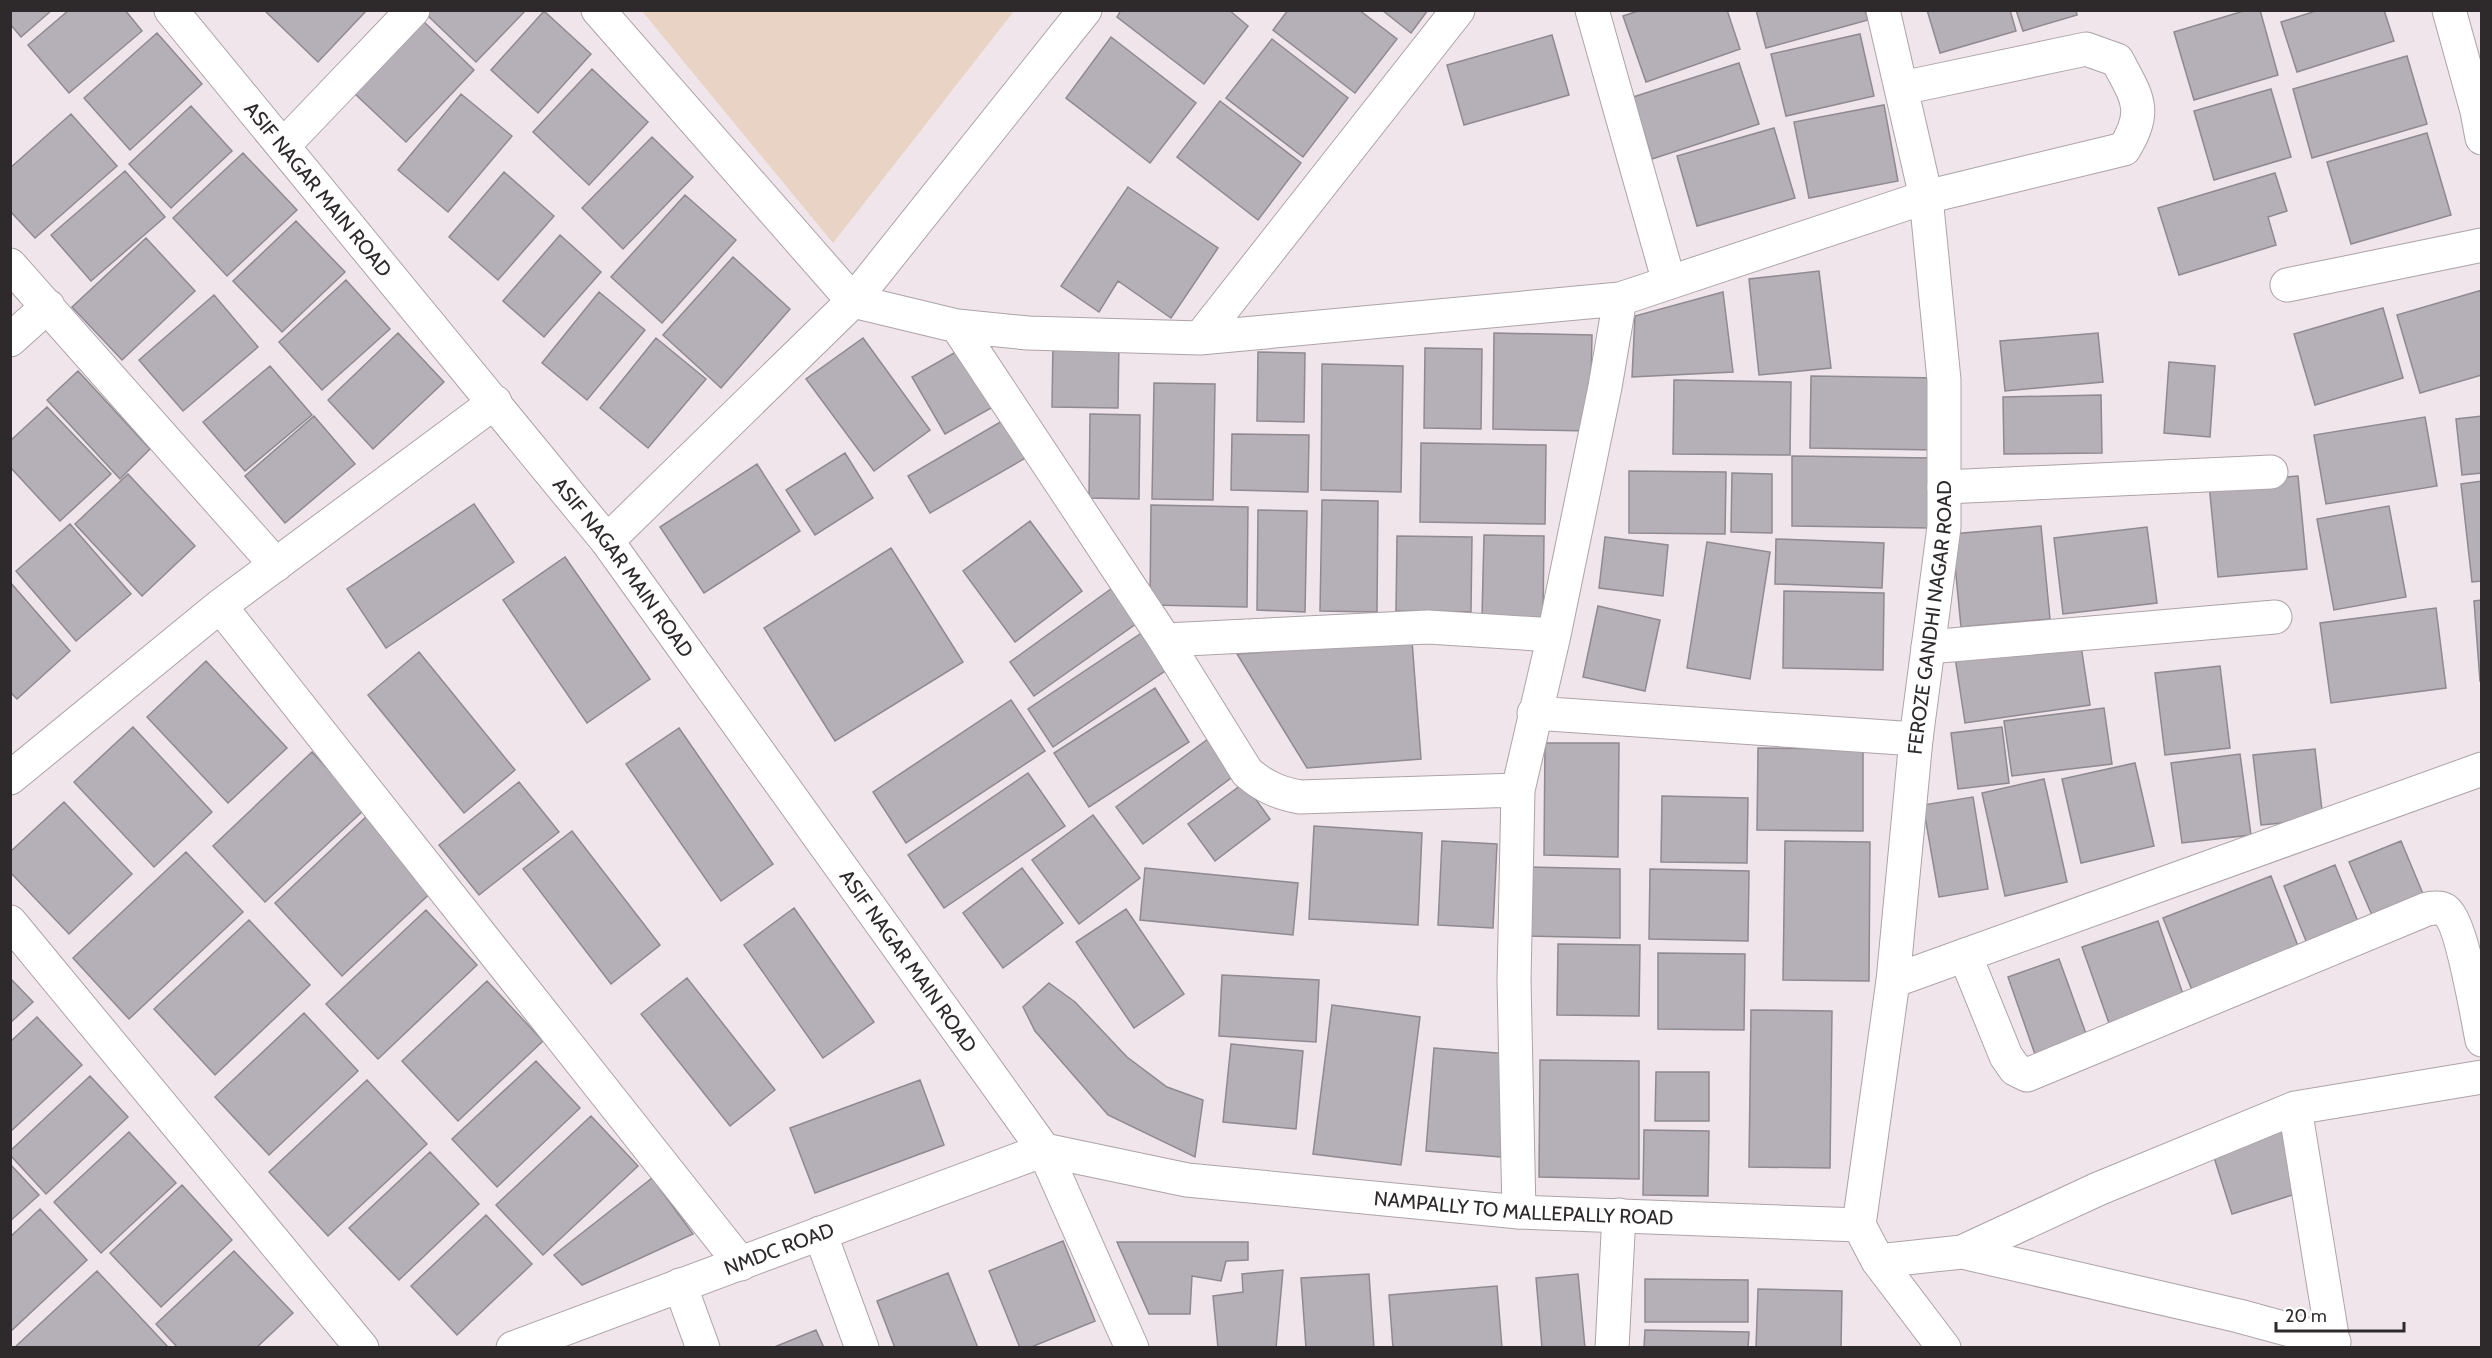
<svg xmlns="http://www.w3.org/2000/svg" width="2492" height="1358" font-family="Cabin,sans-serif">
  <rect width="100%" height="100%" fill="#efe5ea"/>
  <path fill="#e9d3c5" d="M642,11H1014L833,243Z"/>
  <path fill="#b5b0b8" stroke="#8f8991" stroke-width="1.5" d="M10,10H52L21,37L10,24Z
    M69,10H125L142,31L69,93L28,45Z
    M264,10H367L318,62Z
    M429,10H526L476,62L426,14Z
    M1121,10H1229L1248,26L1204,84L1117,17Z
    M1288,10H1359L1397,39L1355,93L1273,30Z
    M1382,10H1428L1411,33Z
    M1641,10H1727L1740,49L1646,82L1623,16Z
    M1756,10H1865L1868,20L1766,48Z
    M1927,10H2010L2016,31L1940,53Z
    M2016,10H2076L2077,15L2023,31Z
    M2247,10H2260L2278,75L2194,100L2174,32Z
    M2319,10H2384L2394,41L2297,72L2281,22Z
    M544,11L591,54L538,113L491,70Z
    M422,20L474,70L406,142L354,93Z
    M157,33L202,84L130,150L84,98Z
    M1860,34L1874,96L1786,116L1771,54Z
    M1552,35L1569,95L1464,125L1447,65Z
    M1111,37L1196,103L1150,163L1066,98Z
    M1272,39L1348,98L1303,157L1226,98Z
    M2407,56L2427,124L2312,158L2293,89Z
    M1739,63L1759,124L1652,159L1633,97Z
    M592,69L648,122L589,185L533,132Z
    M2271,89L2291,157L2214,180L2194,111Z
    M461,94L512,136L448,212L398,170Z
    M1220,101L1301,163L1258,220L1177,157Z
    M1884,105L1898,181L1809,198L1794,122Z
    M191,106L232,151L171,208L129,164Z
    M71,114L117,166L35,238L10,211V168Z
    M1774,128L1795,198L1697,226L1677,156Z
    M2427,133L2451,215L2351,244L2327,162Z
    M652,137L693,177L623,249L582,208Z
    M243,153L297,210L227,276L173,218Z
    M125,171L165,217L91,281L51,235Z
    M504,172L554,216L498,280L449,237Z
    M2275,173L2287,211L2268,217L2276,245L2179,275L2158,208Z
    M1128,187L1218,248L1171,318L1118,281L1099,312L1061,286Z
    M685,195L736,240L662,323L611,277Z
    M296,221L345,272L282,332L233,281Z
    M560,235L601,272L544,337L503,301Z
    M146,238L195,291L122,360L72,307Z
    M733,257L790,309L721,388L663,335Z
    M1819,271L1831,368L1759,375L1749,279Z
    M346,280L390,329L322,390L279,342Z
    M2482,290V375L2420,393L2397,315Z
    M599,292L645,330L587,400L542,363Z
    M1723,292L1733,372L1632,377L1635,316Z
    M214,295L258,347L183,411L139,360Z
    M2383,308L2403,378L2315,405L2294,334Z
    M398,333L444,382L373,449L328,400Z
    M1494,333L1592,335L1590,431L1493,429Z
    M2098,333L2103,382L2005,391L2000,341Z
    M656,338L706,379L648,448L600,408Z
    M863,338L930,430L874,471L806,379Z
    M1053,340L1119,341L1118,408L1052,407Z
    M968,345L1000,403L945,434L912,377Z
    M1425,348L1482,349L1481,429L1424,428Z
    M1258,352L1305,353L1304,422L1257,421Z
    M2169,362L2215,366L2210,437L2164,433Z
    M1322,364L1403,366L1401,492L1321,490Z
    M270,366L312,415L245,471L203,422Z
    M78,371L150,449L120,479L47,400Z
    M1811,376L1939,378L1938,450L1810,448Z
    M1674,380L1791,382L1790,455L1673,454Z
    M1154,383L1215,384L1213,500L1152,499Z
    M2101,395L2102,453L2004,454L2003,397Z
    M47,407L111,474L60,521L10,467V441Z
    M1014,414L1036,452L930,513L908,476Z
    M1090,414L1140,415L1139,499L1089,498Z
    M314,416L355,464L285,523L245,476Z
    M2482,416V473L2462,475L2456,419Z
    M2425,417L2437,486L2326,504L2314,435Z
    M1232,434L1309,435L1308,492L1231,490Z
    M1421,443L1546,445L1545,524L1420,522Z
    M845,453L873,498L815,535L786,490Z
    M1792,456L1932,458L1931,528L1792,526Z
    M757,464L800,531L704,593L660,527Z
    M1629,471L1726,472L1725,534L1629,533Z
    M1732,473L1772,474V533L1731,532Z
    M128,474L195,546L142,596L75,524Z
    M2298,476L2307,569L2218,577L2209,484Z
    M2482,481V581L2472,582L2461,484Z
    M1322,500L1378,501L1377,612L1320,611Z
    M474,504L514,562L386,648L347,589Z
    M1151,505L1248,507L1247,607L1150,605Z
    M2389,506L2406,597L2334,610L2317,519Z
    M1258,510L1307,511L1305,612L1257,610Z
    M1030,521L1082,591L1015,642L963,571Z
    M70,524L131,594L76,641L16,571Z
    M2041,526L2050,619L1961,627L1952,534Z
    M2147,527L2157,603L2063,614L2054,538Z
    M1484,535L1544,536L1543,619L1482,618Z
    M1397,536L1472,537L1471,612L1396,611Z
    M1605,537L1668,545L1663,596L1599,588Z
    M1776,539L1884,543L1882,588L1775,584Z
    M1707,542L1770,552L1750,679L1687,668Z
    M891,548L963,662L835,741L764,628Z
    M565,557L650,679L587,723L503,600Z
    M10,582L70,651L17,699L10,692Z
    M1115,586L1140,621L1034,696L1010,662Z
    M1784,591L1884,593L1883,670L1783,668Z
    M2482,600V681H2480L2474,601Z
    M1598,606L1660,620L1645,691L1583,677Z
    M2436,608L2446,688L2331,703L2320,623Z
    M1143,632L1168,669L1053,747L1028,709Z
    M2080,639L2090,705L1965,723L1955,657Z
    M1412,641L1421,759L1307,768L1237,654Z
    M419,652L515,770L464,813L368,695Z
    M206,661L287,748L228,803L147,717Z
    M2220,666L2230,748L2165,755L2155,673Z
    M1155,688L1189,742L1089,807L1054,753Z
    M1011,700L1045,751L906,843L873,792Z
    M2104,708L2112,764L2012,776L2004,721Z
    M133,727L212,812L154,867L74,782Z
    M2002,727L2009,783L1958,789L1951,733Z
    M679,728L773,864L721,901L626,764Z
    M1208,739L1235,775L1143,844L1116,807Z
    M1545,743H1619L1618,857L1544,855Z
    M1758,748L1863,749V831L1757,830Z
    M2315,749L2323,819L2261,825L2253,755Z
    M312,752L365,809L265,902L213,846Z
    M2240,754L2251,835L2182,843L2171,763Z
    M2135,763L2154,846L2081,863L2062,779Z
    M1028,773L1065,826L944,908L908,855Z
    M2044,779L2067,882L2005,896L1982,793Z
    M519,782L559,832L479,895L439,845Z
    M1244,783L1270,819L1215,861L1188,824Z
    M1662,796L1748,798L1747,863L1661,862Z
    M1973,797L1988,889L1939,897L1923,805Z
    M64,802L132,874L69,934L10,872V852Z
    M369,814L437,887L342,976L275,903Z
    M1093,815L1140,878L1079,924L1032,860Z
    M1314,826L1422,833L1418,925L1309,919Z
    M572,831L660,945L611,984L523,869Z
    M1442,841L1497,844L1493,928L1438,925Z
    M1785,841L1870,842L1869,981L1783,980Z
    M2401,841L2426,901L2375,922L2349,862Z
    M186,852L243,912L129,1019L73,958Z
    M2335,865L2363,934L2312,956L2284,886Z
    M1527,867L1620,869V938L1526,936Z
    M1022,868L1063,923L1003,968L963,913Z
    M1145,868L1298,883L1293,935L1140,920Z
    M1650,869L1749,871L1748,941L1649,939Z
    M2271,876L2303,959L2196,1000L2163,918Z
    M794,908L874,1022L823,1058L744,945Z
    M1126,909L1184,994L1134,1028L1076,942Z
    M426,910L477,965L378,1059L326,1004Z
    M249,920L310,985L215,1075L154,1009Z
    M2158,921L2185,1000L2110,1026L2082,947Z
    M1558,944L1640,945L1639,1016L1557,1015Z
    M1658,953L1745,954L1744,1030L1658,1029Z
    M2059,959L2089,1042L2037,1060L2008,977Z
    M1222,975L1319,980L1316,1042L1219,1036Z
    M10,978L33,1002L10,1023Z
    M687,978L775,1090L730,1126L641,1014Z
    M487,981L543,1041L458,1121L402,1061Z
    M1049,983L1075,1002L1127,1057L1167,1087L1203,1100L1195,1157L1108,1115L1035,1031L1023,1007Z
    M1332,1005L1420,1017L1401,1165L1313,1154Z
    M1751,1010L1832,1011L1830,1168L1749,1167Z
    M304,1013L358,1071L269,1155L215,1097Z
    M37,1017L82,1065L10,1132V1042Z
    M1231,1044L1303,1051L1296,1129L1223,1122Z
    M1434,1048L1509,1054L1501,1157L1426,1151Z
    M1540,1060L1639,1061V1179L1539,1177Z
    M536,1061L580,1108L497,1187L452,1139Z
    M1656,1072H1709V1121H1655Z
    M90,1076L128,1117L46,1194L10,1155V1151Z
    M367,1080L427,1144L328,1236L269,1172Z
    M920,1080L944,1145L815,1193L790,1128Z
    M591,1116L638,1166L543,1255L496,1205Z
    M2283,1129L2302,1192L2232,1214L2212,1151Z
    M1644,1130L1709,1131L1708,1196L1643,1195Z
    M129,1132L176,1183L101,1253L54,1202Z
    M430,1152L479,1204L399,1280L349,1228Z
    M10,1164L39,1195L10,1221Z
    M652,1178L693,1234L582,1285L554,1255Z
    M182,1185L232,1240L161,1307L110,1253Z
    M40,1209L87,1260L10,1332V1237Z
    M486,1215L532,1264L457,1335L411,1286Z
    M1063,1241L1095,1321L1029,1348H1020L989,1271Z
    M1117,1242H1248V1260L1226,1261L1221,1281L1192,1276L1190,1314H1149Z
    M234,1251L293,1313L256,1348H178L156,1324Z
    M1283,1270L1276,1348H1218L1213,1296L1243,1292L1242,1274Z
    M97,1271L169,1348H14Z
    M948,1273L978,1348H895L877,1301Z
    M1369,1274L1374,1348H1306L1301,1278Z
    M1578,1274L1585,1348H1542L1536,1278Z
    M1645,1279L1748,1280V1322H1645Z
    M1497,1286L1502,1348H1393L1389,1295Z
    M1758,1289L1842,1291L1841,1348H1756Z
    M816,1330L824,1348H772Z
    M1645,1330L1749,1332L1748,1348H1644Z"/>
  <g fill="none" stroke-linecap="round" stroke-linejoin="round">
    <g stroke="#ada3a7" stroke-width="35">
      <path id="minor" d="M598,10L853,301L957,326L1028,333L1200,338L1620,299L1926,197L2124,149C2149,110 2136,96 2117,60L2086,49L1902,88
        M1592,10L1669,282
        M2449,10L2477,111L2482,138
        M283,146L413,10
        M10,265L276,565
        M2287,285L2482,245
        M957,326L1165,640L1247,772C1263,786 1278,793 1300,797L1518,790
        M1200,338L1458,10
        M10,340L48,306
        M1944,487L2271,472
        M607,541L853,301L1085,10
        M220,606L741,1264
        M1165,640L1428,627L1554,635
        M1928,647L2275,617
        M1534,713L1916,739
        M10,778L220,606L495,402
        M10,922L362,1348
        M1965,955L2006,1056L2015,1069L2027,1075L2427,909C2433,908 2440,907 2445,910C2462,922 2477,1016 2482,1040
        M2295,1108L2334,1348
        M1044,1150L1132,1348
        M1519,1212L1514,980L1518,790L1554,635L1605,387L1620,299
        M820,1233L862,1348
        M1962,1252L2098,1189L2295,1108L2482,1077
        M1878,1261L1962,1252L2239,1316L2334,1342
        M680,1285L703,1348
        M1612,1348L1619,1215"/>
    </g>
    <g stroke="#ada3a7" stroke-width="35">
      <g id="tertiary">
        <path id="s1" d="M171,10L607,541L1044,1150"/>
        <path d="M1893,981L2482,769"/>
        <path id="s2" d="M1044,1150L1187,1180L1519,1212L1859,1225L1878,1261L1944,1348"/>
        <path id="s3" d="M1859,1225L1893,981L1916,739L1944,527V380L1926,197L1883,10"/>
        <path id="s4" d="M513,1348L1044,1150"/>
      </g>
    </g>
    <use href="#minor" stroke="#fff" stroke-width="33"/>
    <use href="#tertiary" stroke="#fff" stroke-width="33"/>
  </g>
  <g text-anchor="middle" stroke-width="4.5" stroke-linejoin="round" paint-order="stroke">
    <g font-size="20" fill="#2e2a2c" stroke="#fff">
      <text dy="7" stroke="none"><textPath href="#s1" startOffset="232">ASIF NAGAR MAIN ROAD</textPath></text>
      <text dy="7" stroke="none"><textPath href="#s1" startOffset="718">ASIF NAGAR MAIN ROAD</textPath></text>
      <text dy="7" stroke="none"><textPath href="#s3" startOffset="612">FEROZE GANDHI NAGAR ROAD</textPath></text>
      <text dy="7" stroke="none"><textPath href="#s1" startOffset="1204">ASIF NAGAR MAIN ROAD</textPath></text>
      <text dy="7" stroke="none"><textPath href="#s2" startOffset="484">NAMPALLY TO MALLEPALLY ROAD</textPath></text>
      <text dy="7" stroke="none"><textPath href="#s4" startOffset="284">NMDC ROAD</textPath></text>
    </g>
  </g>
  <rect width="2492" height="1358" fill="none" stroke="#2e2a2c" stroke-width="24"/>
  <path d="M2276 1322v9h128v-9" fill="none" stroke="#2e2a2c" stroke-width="3"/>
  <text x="2285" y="1322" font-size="18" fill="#2e2a2c" stroke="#ffffff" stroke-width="4.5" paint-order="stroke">20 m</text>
</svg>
